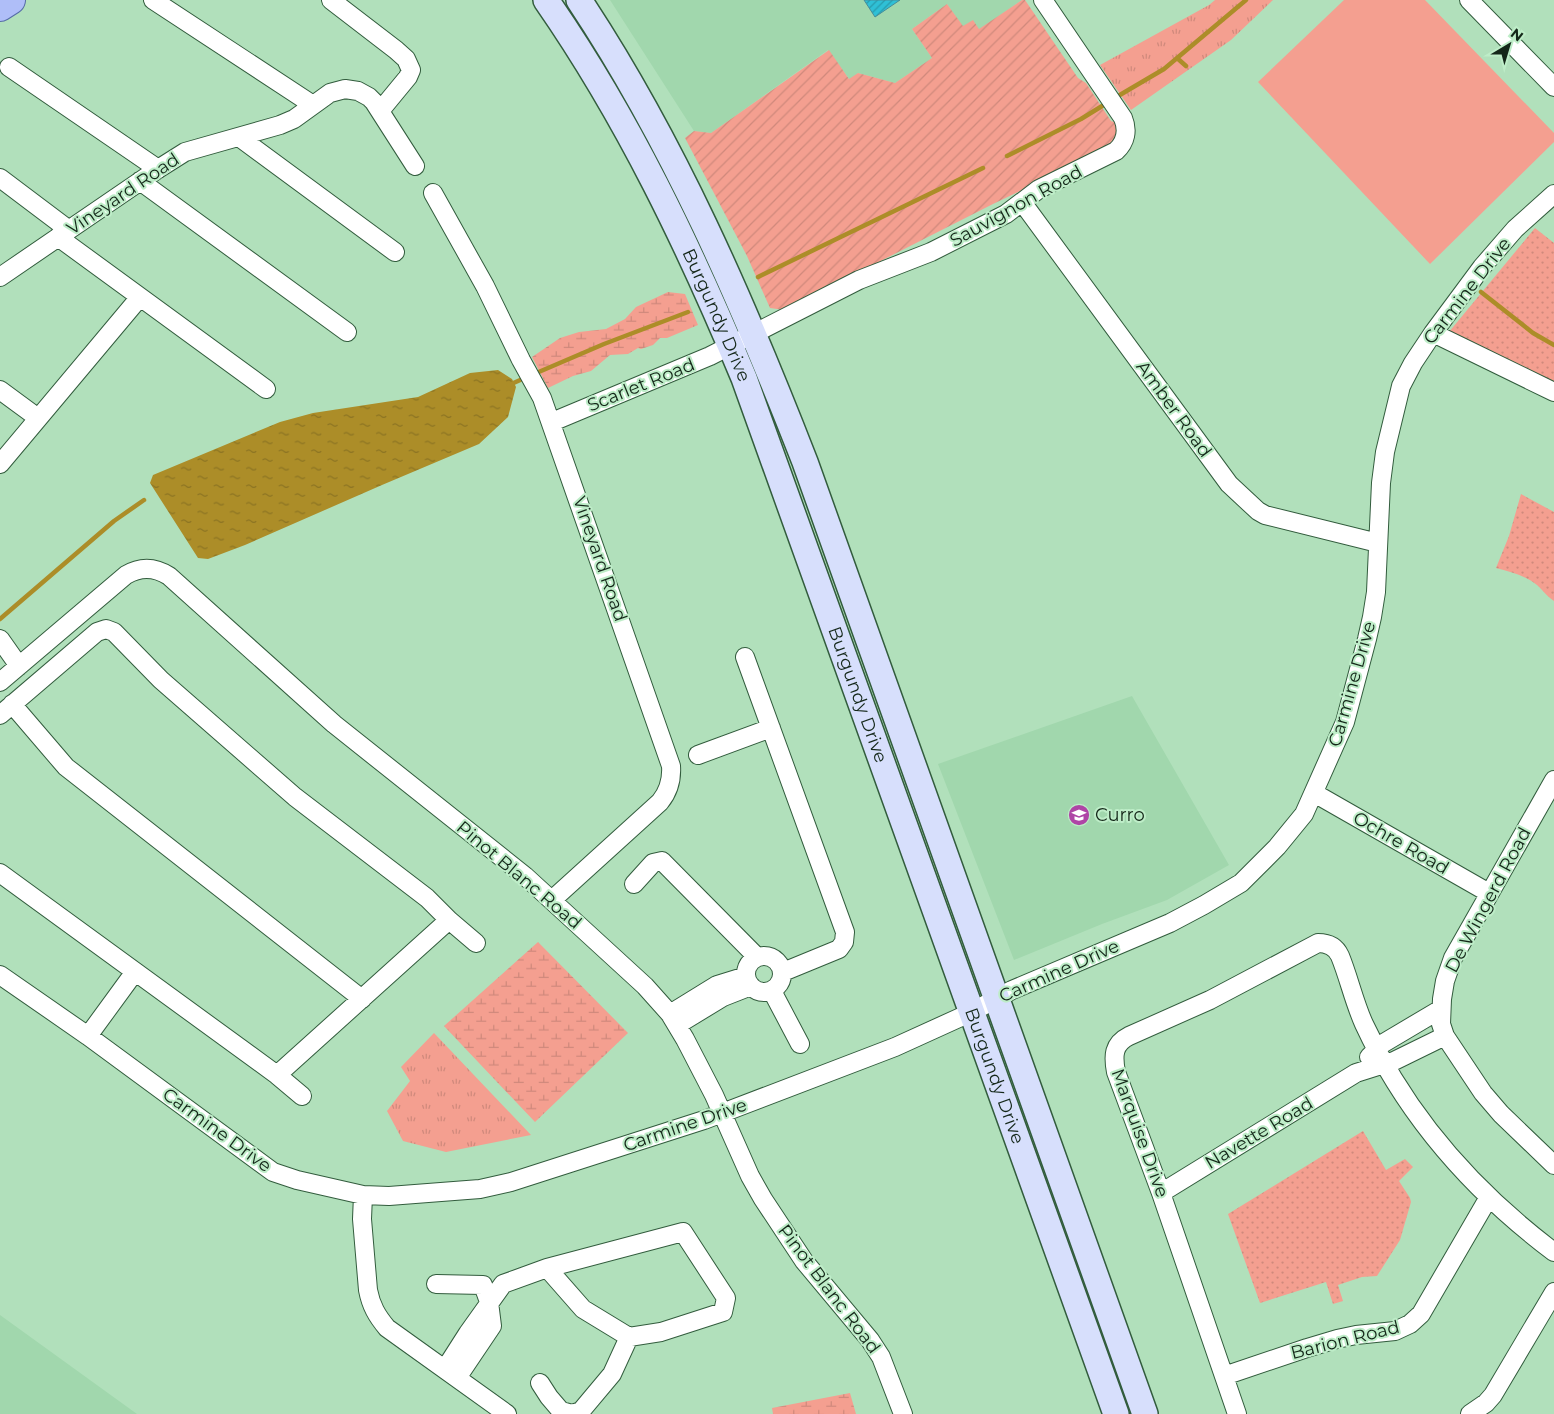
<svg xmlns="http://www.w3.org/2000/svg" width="1554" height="1414" font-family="Montserrat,sans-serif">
  <defs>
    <pattern id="grass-tufts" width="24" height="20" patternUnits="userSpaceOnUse" patternTransform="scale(1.25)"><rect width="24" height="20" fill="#f49f90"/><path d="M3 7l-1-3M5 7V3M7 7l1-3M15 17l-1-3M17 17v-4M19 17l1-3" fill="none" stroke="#d0897c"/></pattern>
    <pattern id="wetland-marsh" width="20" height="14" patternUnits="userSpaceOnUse" patternTransform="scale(1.25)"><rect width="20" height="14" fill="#f49f90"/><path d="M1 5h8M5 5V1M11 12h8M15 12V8" fill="none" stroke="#d0897c"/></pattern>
    <pattern id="park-dots" width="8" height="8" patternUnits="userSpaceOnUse" patternTransform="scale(1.25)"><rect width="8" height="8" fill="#f49f90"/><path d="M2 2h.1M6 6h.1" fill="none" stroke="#d0897c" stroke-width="1.8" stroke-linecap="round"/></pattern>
    <pattern id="garden-furrows" width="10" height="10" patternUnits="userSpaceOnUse" patternTransform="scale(1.25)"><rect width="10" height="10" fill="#f49f90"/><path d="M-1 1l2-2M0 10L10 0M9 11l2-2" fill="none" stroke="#d0897c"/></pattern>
    <pattern id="water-ripples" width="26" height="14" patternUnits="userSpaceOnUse" patternTransform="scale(1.25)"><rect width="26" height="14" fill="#ac8d28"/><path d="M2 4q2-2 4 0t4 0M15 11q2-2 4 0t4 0" fill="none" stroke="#8b7322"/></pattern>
    <pattern id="building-hatch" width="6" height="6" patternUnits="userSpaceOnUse" patternTransform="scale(1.25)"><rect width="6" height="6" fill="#2fc0d6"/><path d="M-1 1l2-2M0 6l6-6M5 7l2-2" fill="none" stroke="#279cad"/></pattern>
  </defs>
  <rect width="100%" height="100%" fill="#b1e0bb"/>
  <path fill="#a1d7ad" d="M610,0H1022L979,30L963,27L947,4L912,29L932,58L895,83L858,73L850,80L828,50L711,133L694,131Z
    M1132,696L1229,865L1167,900L1102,924L1014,960L938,764Z
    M0,1315L137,1414H0Z"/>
  <path fill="url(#grass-tufts)" d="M1215,0H1273L1231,40L1131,110L1100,65L1209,5Z
    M434,1033L531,1135L446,1152L403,1141L387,1111L410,1081L401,1067Z"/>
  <path fill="url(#wetland-marsh)" d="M668,292L685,294L698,325L667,338H660L653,345L641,349L638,348L628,354L610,355L591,371L573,376L548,388L532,357L560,338L579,332L606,329L625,319L636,307Z
    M538,942L628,1033L535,1122L444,1026Z
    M850,1393L856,1414H773L772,1408Z"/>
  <path fill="url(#park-dots)" d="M1535,228L1554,243V392L1444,338Z
    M1521,494L1554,512V601C1546,596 1543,590 1537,585C1525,575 1510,572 1496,568L1509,536Z
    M1363,1131L1386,1170L1405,1159L1413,1167L1399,1181L1410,1198L1411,1202L1400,1240L1377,1276L1362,1277L1338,1285L1343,1301L1333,1304L1326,1282L1260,1303L1228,1214Z"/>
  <path fill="url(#garden-furrows)" d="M1022,0H1025L1078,78L1086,83L1111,121L1117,123V137L1109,148L993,204L784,310L770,308L747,256L685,138L694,131L711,133L829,50L849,79L858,73L895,83L932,58L912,29L947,4L963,26L973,20L979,29Z"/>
  <path fill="#f49f90" d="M1344,0H1425L1554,133V142L1430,264L1258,82Z"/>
  <path fill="url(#water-ripples)" d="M498,370L512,379L516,387L508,417L479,444L382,485L245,545L208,559L198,558L150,483L153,475L280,422L313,413L418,397L470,373Z"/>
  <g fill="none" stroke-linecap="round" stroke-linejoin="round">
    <path stroke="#ac8d28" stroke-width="4.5" d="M1177,58L1186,66
      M1113,99L1164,69L1246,0
      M1007,156L1081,119L1107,103
      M758,277L983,168
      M1481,292L1533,333L1554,345
      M534,374L604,344L688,312
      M509,385L527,377
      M0,619L114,521L144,500"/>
  </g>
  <path fill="url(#building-hatch)" stroke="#488c98" d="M864,0H900L875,17Z"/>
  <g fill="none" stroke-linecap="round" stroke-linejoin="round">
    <g stroke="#325c3d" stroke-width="20">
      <path id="minor" d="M153,0L313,105
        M331,0L396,50L406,59L411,70L408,77L380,111
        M1469,0L1554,87
        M9,67L158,169
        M239,137L395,252
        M0,178L69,230
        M140,181L347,332
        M433,193L485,286L521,360L542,398L671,766C672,780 669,791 660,802L552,900
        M1022,202L1229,484L1258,511L1265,515L1378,543
        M58,237L266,389
        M0,277L158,169L185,152L280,125L294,119L330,93L345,89L358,91L369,97L374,102L415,166
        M1433,333L1554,392
        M0,390L38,418
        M552,422L710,356L859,280L931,252L1006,214L1039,189L1116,151C1126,142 1128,130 1123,118L1043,0
        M0,464L140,297
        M0,639L19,666
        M745,657L845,932L844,942L839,949L783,972
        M0,682L126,575C141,566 155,567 169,576L334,724L525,876L645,986L670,1014L685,1039L714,1095L750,1176L763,1199L804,1261L870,1340L881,1357L903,1414
        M12,704L66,767L362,999
        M0,715L97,632L106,629L114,632L161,680L295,797L427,898L449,920L277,1075L0,873
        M698,755L771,728
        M1554,780L1453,958L1445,981L1442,999L1441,1024L1445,1036L1483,1093L1501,1114L1554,1165
        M1314,793L1489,893
        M634,884L653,863L662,861L757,957
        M449,920L476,943
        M746 974a18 18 0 1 1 36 0a18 18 0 1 1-36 0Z
        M0,975L88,1036L273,1172L297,1180L363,1195L389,1196L480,1189L511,1182L704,1120L895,1047L972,1012L1012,990L1170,923L1204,905L1241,883L1277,847L1304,814L1345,722L1367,639L1372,617L1376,592L1381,483L1385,452L1401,386L1413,363L1433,333L1482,267L1515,229L1554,194
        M772,991L800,1044
        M670,1014L717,985L746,976
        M677,1025L723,997L751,986
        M88,1036L134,973
        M1369,1057L1382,1044L1441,1009
        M277,1075L302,1096
        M1161,1193L1356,1073L1394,1061L1445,1036
        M363,1195L362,1219L368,1290C371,1306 377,1316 387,1328L507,1414
        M436,1284L483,1285L489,1302L492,1326L457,1378
        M445,1369L468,1333L503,1284L547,1268L683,1232L726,1298L723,1312L661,1332L629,1337L583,1309L547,1268
        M1224,1376L1307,1348L1337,1339L1356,1335L1395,1331L1410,1324L1421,1314L1489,1197
        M540,1383L549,1397L561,1411L572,1414L581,1411L612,1374L629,1337
        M1237,1414L1161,1193L1116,1072C1113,1056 1113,1044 1129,1036L1210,1000L1318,943C1328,943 1336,947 1340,956C1349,978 1354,1002 1364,1024C1407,1117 1473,1191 1554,1252
        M1470,1414L1486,1403L1493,1395L1554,1292"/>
    </g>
    <g stroke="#325c3d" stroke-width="28">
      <g id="secondary">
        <path id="s1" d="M546,0C628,118 689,246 744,378L1116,1414"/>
        <path d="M579,0C674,143 743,303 805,462L1145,1414"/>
      </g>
    </g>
    <g stroke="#566da7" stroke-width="30">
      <path id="primary" d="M0,7L11,0"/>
    </g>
    <use href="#minor" stroke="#fff" stroke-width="18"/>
    <use href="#secondary" stroke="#d7dffc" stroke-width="25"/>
    <use href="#primary" stroke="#afbef8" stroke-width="28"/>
  </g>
  <defs>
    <g id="school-disc" transform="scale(1.125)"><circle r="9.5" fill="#af45a6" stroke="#beedc8"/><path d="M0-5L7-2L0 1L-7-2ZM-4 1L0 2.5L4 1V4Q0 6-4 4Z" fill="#fff"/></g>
  </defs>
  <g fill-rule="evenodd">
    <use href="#school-disc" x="1079" y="815"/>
  </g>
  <g text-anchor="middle" stroke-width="4" stroke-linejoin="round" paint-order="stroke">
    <g font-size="18" fill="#142719" stroke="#beedc8">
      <text transform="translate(123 194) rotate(-34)" y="6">Vineyard Road</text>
      <text transform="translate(1016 206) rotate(-29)" y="6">Sauvignon Road</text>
      <text transform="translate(1467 291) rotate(-52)" y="6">Carmine Drive</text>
      <text dy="6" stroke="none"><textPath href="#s1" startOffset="359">Burgundy Drive</textPath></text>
      <text transform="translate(641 385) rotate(-22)" y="6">Scarlet Road</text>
      <text transform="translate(1174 409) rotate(54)" y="6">Amber Road</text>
      <text transform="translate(600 559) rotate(71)" y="6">Vineyard Road</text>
      <text transform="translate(1352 684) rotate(-74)" y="6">Carmine Drive</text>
      <text dy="6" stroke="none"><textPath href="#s1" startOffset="764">Burgundy Drive</textPath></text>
      <text transform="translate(1401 843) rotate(30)" y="6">Ochre Road</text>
      <text transform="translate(519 875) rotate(40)" y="6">Pinot Blanc Road</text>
      <text transform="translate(1488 900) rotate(-62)" y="6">De Wingerd Road</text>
      <text transform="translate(1059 971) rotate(-24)" y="6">Carmine Drive</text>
      <text dy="6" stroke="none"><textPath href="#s1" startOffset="1169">Burgundy Drive</textPath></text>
      <text transform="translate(685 1125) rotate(-19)" y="6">Carmine Drive</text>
      <text transform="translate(217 1130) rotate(36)" y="6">Carmine Drive</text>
      <text transform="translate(1140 1133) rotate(70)" y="6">Marquise Drive</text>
      <text transform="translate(1259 1133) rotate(-31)" y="6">Navette Road</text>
      <text transform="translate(829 1289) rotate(53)" y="6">Pinot Blanc Road</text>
      <text transform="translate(1345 1340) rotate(-14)" y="6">Barion Road</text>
    </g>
    <g font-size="18" fill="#142719" stroke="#beedc8" text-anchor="start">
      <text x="1095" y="821">Curro</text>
    </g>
  </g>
  <g transform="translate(1509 45) rotate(38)" stroke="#beedc8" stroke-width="4" paint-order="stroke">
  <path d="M0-4L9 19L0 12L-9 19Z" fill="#142719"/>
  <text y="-8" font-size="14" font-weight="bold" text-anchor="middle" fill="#142719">N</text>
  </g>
</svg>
